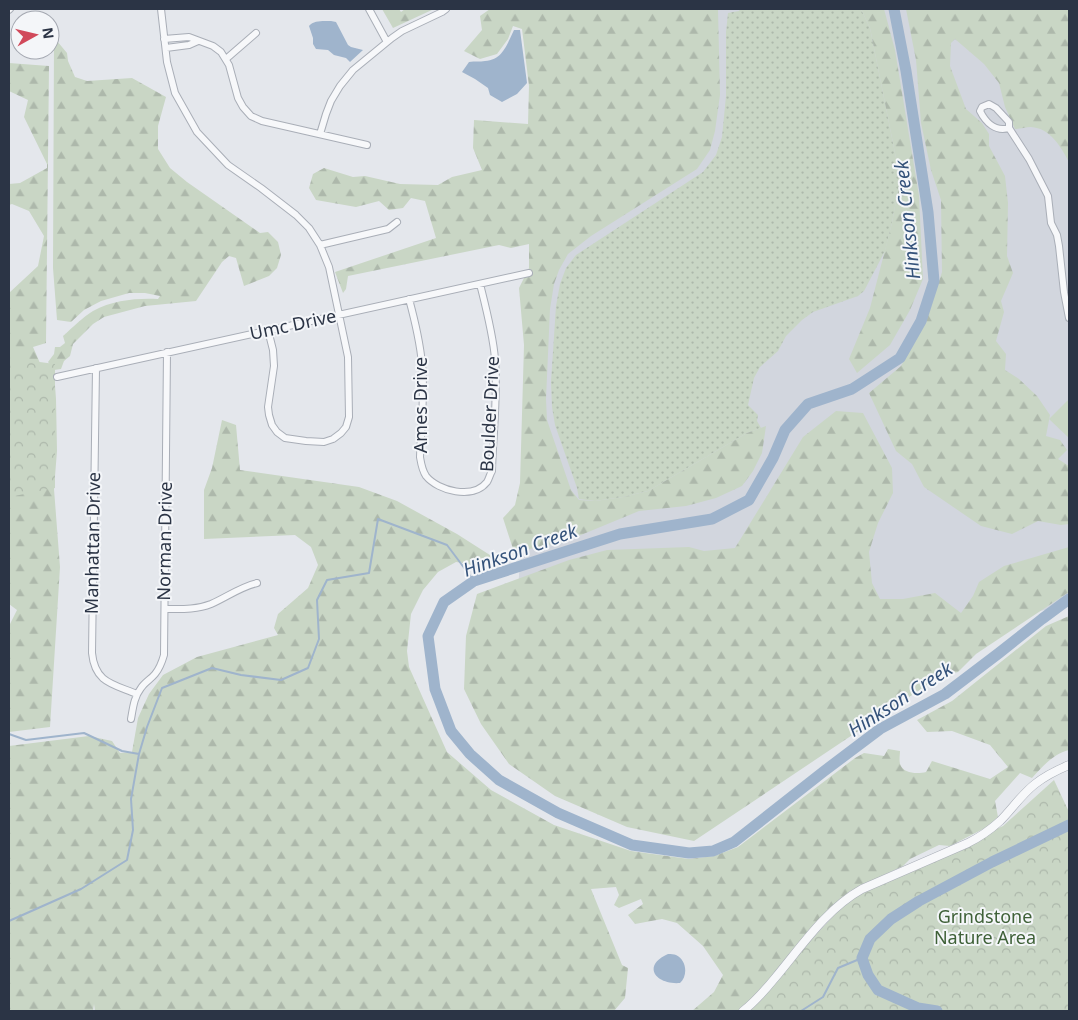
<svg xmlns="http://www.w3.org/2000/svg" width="1078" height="1020" font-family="'Noto Sans',sans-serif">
  <defs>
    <pattern id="grass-dots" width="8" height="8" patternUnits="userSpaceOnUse" patternTransform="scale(1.25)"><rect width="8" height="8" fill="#c9d6c5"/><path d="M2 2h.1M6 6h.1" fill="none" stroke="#adb8ab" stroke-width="1.8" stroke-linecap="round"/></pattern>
    <pattern id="forest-firs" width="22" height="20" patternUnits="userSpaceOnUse" patternTransform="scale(1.25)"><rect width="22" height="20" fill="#c9d6c5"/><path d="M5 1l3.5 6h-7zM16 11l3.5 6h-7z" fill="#adb8ab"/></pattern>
    <pattern id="park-crowns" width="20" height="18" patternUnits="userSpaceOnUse" patternTransform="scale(1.25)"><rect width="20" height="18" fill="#c9d6c5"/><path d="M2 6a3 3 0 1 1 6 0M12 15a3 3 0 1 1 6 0" fill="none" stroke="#adb8ab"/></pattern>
  </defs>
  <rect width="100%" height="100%" fill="#e4e7ec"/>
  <path fill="#d2d6de" d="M546,9H1069V607L514,681Z"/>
  <path fill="url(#grass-dots)" d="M740,9H861L870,28L900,178L892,223L885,251L864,291L858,296L813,312L802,320L786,336L778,351L760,367L754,378L748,405L758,415L757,421L761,428L747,433L648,491L623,497L595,501L579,499L577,488L555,425L552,407L551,382L556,306L560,284L566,268L576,255L703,172L716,155L722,137L726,96V32L728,13L739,11Z"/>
  <path fill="url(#forest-firs)" d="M382,9H399L401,12L405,9H434L393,28Z
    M490,9H718L720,95L715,131L710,150L697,169L591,236L568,254L559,270L554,284L550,309L546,399L547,420L571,490L579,500L595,501L623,497L648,491L747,433L766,426L762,453L753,471L742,486L716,498L686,506L639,511L564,542L514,552L503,518L515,505L520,483L524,345L519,288L529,268V244L511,248L499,245L348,276L346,289L343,293L335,272L436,238L425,201L411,198L403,208L389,210L379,201L356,207L316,200L309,188L313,174L324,168L353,177L365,176L400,184L438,185L452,177L482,170L473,148L474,120L528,124L529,86L522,29L513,26L508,39L497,54L480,59L464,51L482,30L480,16Z
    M861,9H884L895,50L919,196L923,279L910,310L890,345L857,373L849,359L870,308L892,223L900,178L870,28Z
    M906,9H1069V162C1061,147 1050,128 1031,127C1026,127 1020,129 1015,129L1005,107L999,83L984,64L955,39L951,43L950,66L966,109L982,123L989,134V146L1005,176L1008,203L1007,256L1013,273L1001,301L1004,312L996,341L1006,354L1005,370L1019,379L1037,396L1050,415L1046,436L1060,440L1067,450L1058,459L1069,466V524L1061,525L1038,521L1012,534L981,526L924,487L912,464L896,451L869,393L901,366L926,322L942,272L941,200L931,170L921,123L916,60Z
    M54,41H57L67,53L68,61L75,77L87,81L132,78L166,97L158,126V149L170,168L187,182L260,233L268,232L278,242L281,255L277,268L269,276L244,286L236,258L229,256L222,262L196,301L145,306L104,317L93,324L73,344L70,356L64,361L61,369L54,370L48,362L54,354L55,347H60L65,343L63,336C72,328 83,317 93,311C113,300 137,298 158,299L160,296L145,293H129L101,301L84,310L71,322L57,320L53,268Z
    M9,63L49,66L46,343L33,347L43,370L54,372L56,399L57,451L54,489L60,567L50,727L9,732V626L17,610L9,604V293L38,266L44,236L29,211L12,204L9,205V184L20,183L47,168V164L24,117L28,100L9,91Z
    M836,411L863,413L892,468L893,493L878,523L869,552L872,583L880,599H903L935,593L961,613L973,596L979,582L1004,566L1069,547V592L976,654L958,672L939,677L694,841L627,827L555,796L509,764L481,724L464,689L466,636L477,594L569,560L607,550L689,547L704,551L735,548L803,437Z
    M222,420L236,425L240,470L359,487L397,501L457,534L493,557L479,569L469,564L456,562L438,572L423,590L411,614L407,651L409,667L447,752L491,790L554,825L631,851L689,859L714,856L738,847L855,758L864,753L884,756L888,749L900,751C900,754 899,760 900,764C903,774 918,774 926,772L932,761L990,779L1008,767L990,745L952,731L927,732L917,720L952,701L1046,626L1069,616V750C1053,754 1043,766 1032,778L1020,773L995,801L998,817L987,827L950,846L939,845L910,859L903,866L850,891L838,901L804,939L792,1011H692L714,992L723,975L703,946L677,923L662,919L635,924L628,915L643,904L641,899L619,908L614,905L619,895L616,887L591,889L622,965L628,968L625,998L614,1011H95L94,1004L93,1011H9V746L89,736L112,741L120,753L132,752L138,718L149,694L163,675L197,657L278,635L274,628L278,614L308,588L318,565L311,547L295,535L204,539V490L212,468Z"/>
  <path fill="url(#park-crowns)" d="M9,358L55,364V488L9,497Z
    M1054,780L1069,812V1011H741L749,1006L855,893L1003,826Z"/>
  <path fill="#c9d6c5" d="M1069,399V438L1049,419Z"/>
  <path fill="#9fb4cc" d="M331,21L336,22L348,45L351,47L363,50L350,62L346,58L334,55L328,50L316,49L313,44V38L309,26C314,20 323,21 331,21Z
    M514,30H520L527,83L517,94L502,102L490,95L488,88L475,79L462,72L469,62C475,61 480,62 485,61C503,60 507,44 514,30Z
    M668,954C671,954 674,954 676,955C687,960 688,976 680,983C656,985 641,966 668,954Z"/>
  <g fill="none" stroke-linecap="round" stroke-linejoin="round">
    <path stroke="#9fb4cc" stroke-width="2" d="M9,734L26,740L84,733L122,751L139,754L147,727L162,688L212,668L241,675L281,680L308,668L319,639L317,600L327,580L369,573L378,519L447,545L474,581
      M9,921L81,889L127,860L133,830L131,799L139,754
      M801,1011L823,997L838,968L862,958"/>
    <path stroke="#9fb4cc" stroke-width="11" d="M894,9L906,71L928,212L934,281L921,321L900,358L852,389L808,404L785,430L773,458L749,500L712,519L620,534L474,581L444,602L428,636L435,689L451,731L470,754L499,780L558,813L632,845L689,853L713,851L734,842L823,772L880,729L945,694L999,653L1042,619L1069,599
      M937,1011L918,1008L878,990L868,975L862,958L870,939L891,919L919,901L992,862L1069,825"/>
    <g stroke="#a9aeb7" stroke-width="8">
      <path id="minor" d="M161,9L167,62L175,93L197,132L228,165L261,188L296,215L309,228L320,245L329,267L348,357L349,417L346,427L341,433L333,439L324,442L306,441L285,438L277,432L272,425L269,415L268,407L274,366L273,350L268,330
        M369,9L387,42
        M9,10L10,9
        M164,39L189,37L213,46L221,52L229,65L238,98L243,107L251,116L262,121L367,145
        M166,48L189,45L198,41
        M226,59L256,33
        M1009,128C996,132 986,123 980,111L982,107L989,104L996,108L1009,122V128L1029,159L1048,196L1051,223L1057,235L1059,246L1064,292L1069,318
        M320,134L326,114L331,101L340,86L353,70L392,38L402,31L442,12L446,9
        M320,245L388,229L397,222
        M409,299C415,321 420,342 422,364C425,394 421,426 420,457C421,463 422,470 426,476C438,491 473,500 487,482C489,479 490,474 492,471C493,434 498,396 495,359C493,334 486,308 480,284
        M96,368L92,653C95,683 113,684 137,694
        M57,377L529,273
        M165,609C180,609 196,610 211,604C227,597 240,587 257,583
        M131,719C133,708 134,697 141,688C145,682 151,679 155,674C160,668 162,662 164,655L167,352"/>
    </g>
    <g stroke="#a9aeb7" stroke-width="9">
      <path id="tertiary" d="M743,1011C755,1002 766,989 775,978C801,947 826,909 862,889L968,843C980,837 990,830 1000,821C1012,809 1022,794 1035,784C1045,776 1057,770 1069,765"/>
    </g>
    <use href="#minor" stroke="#f7f8fa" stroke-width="6"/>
    <use href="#tertiary" stroke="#f7f8fa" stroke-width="8"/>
  </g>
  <g text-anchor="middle" stroke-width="4" stroke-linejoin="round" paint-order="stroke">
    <g font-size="18" fill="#2b3445" stroke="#f4f6f9">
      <text transform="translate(293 325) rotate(-12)" y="6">Umc Drive</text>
      <text transform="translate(421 405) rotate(-90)" y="6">Ames Drive</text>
      <text transform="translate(490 414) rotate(-87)" y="6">Boulder Drive</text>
      <text transform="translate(165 541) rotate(-89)" y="6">Norman Drive</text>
      <text transform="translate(93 543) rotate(-89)" y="6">Manhattan Drive</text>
    </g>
    <g font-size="18" fill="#3f6138" stroke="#f4f6f9">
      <text x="985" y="923">Grindstone<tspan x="985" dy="21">Nature Area</tspan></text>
    </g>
    <g font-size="19" font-style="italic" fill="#34527a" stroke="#f4f6f9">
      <text transform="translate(907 220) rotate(-96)" y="7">Hinkson Creek</text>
      <text transform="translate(520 550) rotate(-20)" y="7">Hinkson Creek</text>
      <text transform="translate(900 699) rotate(-33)" y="7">Hinkson Creek</text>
    </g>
  </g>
  <rect width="1078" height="1020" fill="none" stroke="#2b3445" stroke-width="20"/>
  <g transform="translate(35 35) rotate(82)"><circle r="24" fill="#f4f6f9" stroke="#a4a8b1"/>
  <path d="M0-4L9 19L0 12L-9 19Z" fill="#d1495b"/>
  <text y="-8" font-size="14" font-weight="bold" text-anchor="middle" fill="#2b3445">N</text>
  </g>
</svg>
